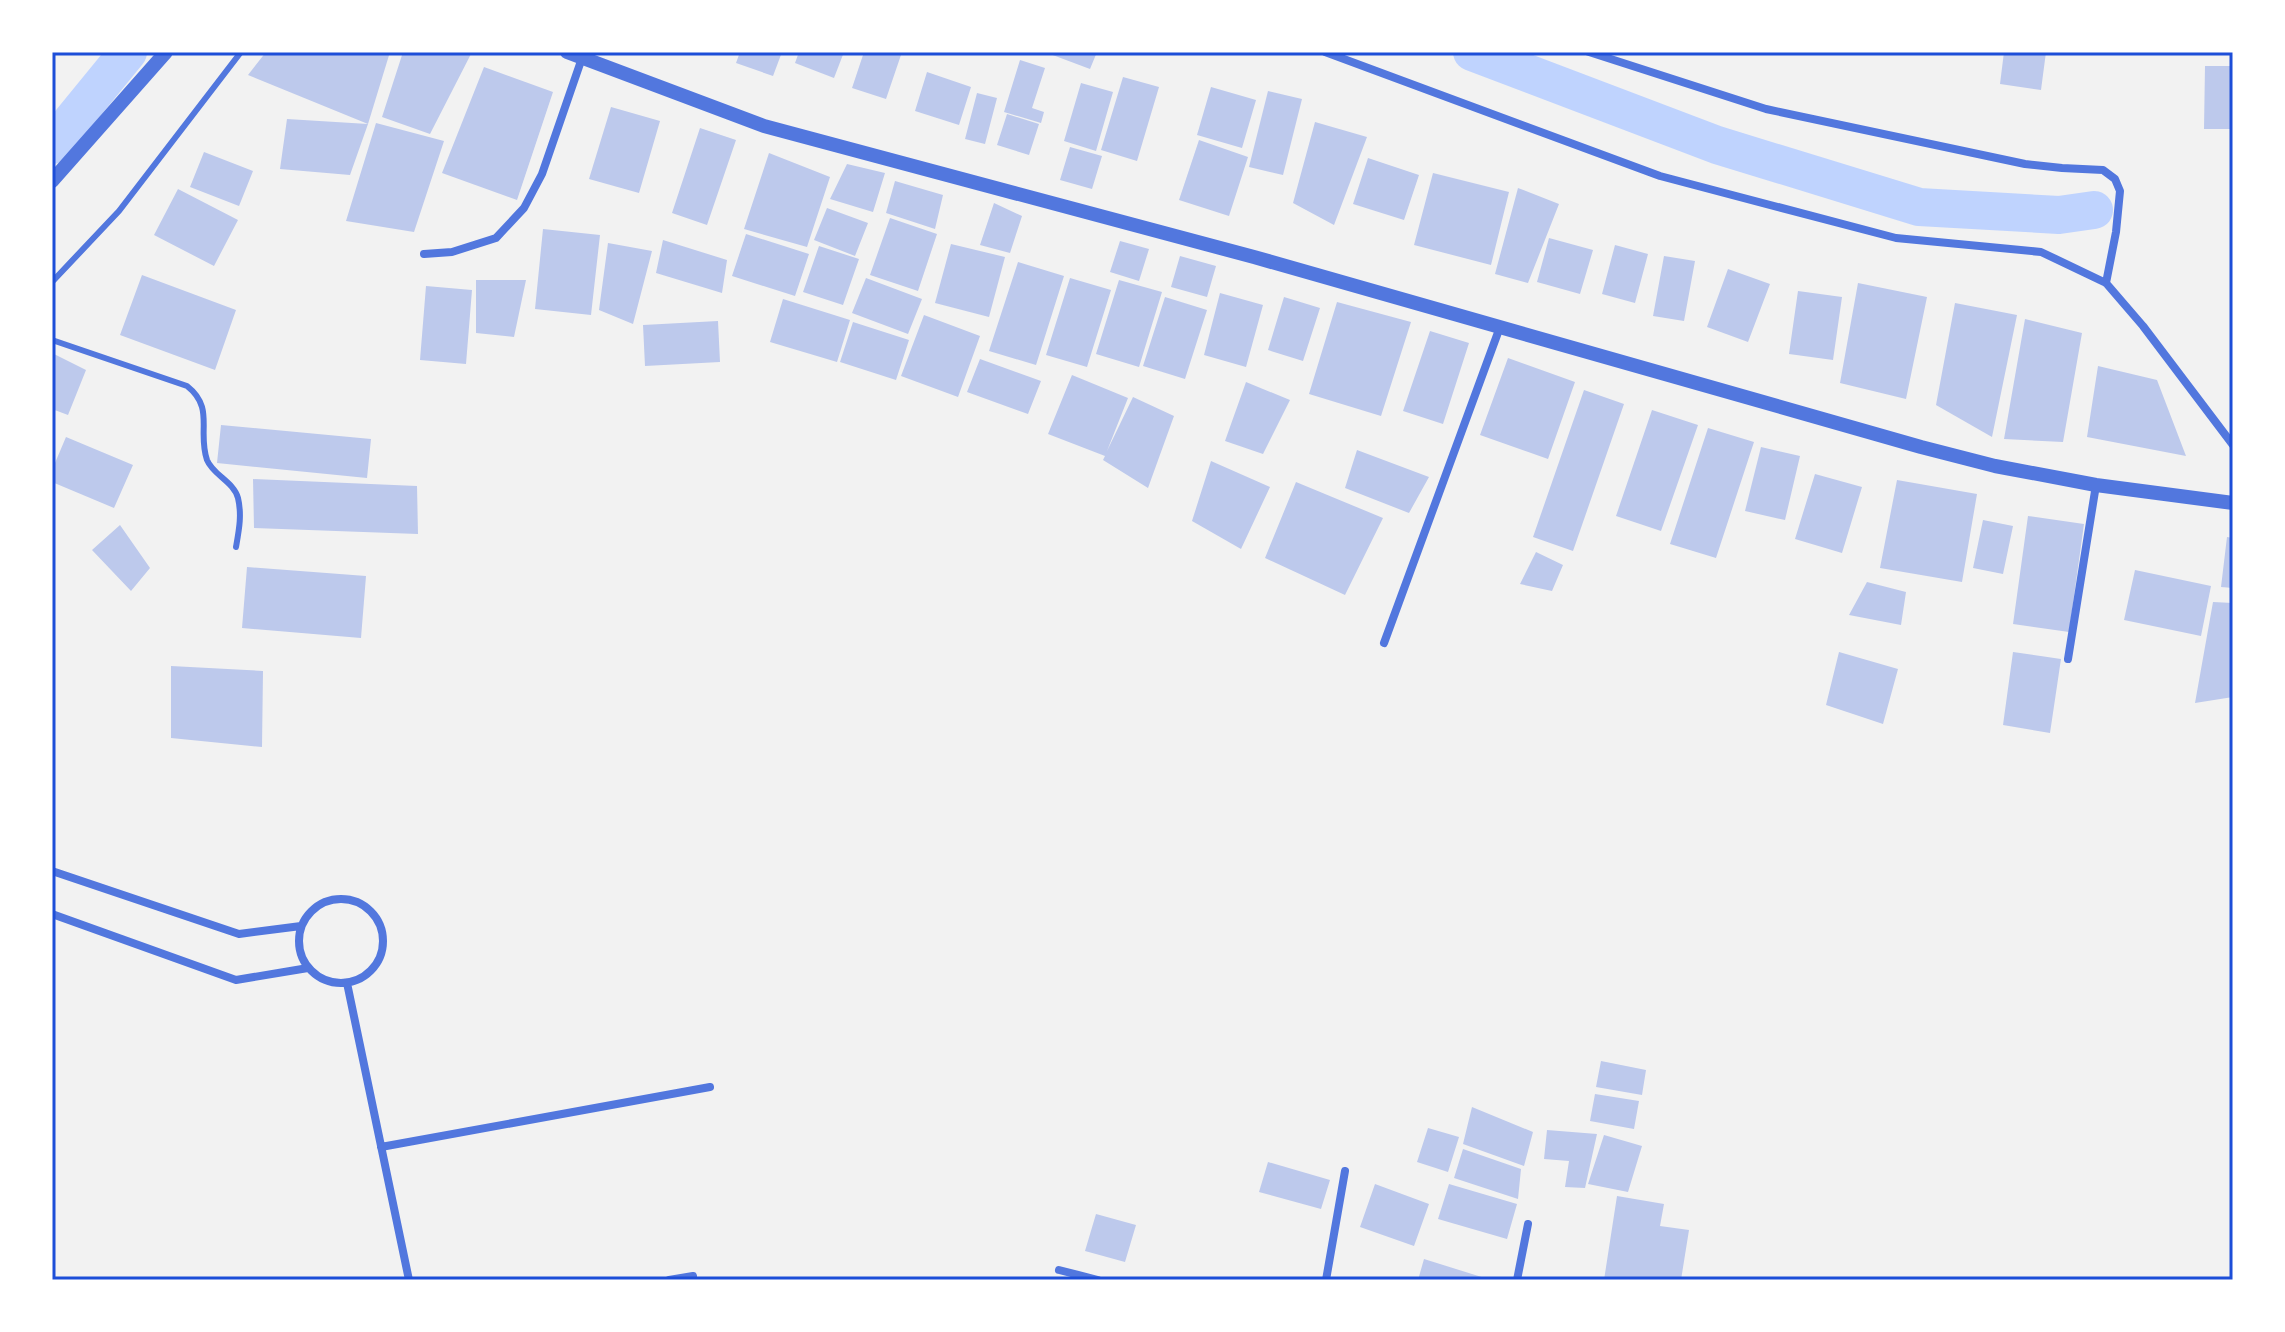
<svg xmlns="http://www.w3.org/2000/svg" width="2285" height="1332" font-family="Cabin,sans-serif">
  <rect width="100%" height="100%" fill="#f2f2f2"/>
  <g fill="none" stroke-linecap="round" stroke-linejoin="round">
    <path stroke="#bfd3fe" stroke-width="38" d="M1472,52L1717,145L1919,207L2059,215L2094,210
      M52,145L128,52"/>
  </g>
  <path fill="#bdc9ec" d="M266,52H390L368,124L248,75Z
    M403,52H472L430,134L382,117Z
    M740,52H782L773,76L736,63Z
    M799,52H844L834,78L795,63Z
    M864,52H902L886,99L852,88Z
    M1051,52H1097L1090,69L1050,54Z
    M2004,52H2046L2041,90L2000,84Z
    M1020,60L1045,68L1032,108L1044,112L1041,123L1004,112Z
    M2205,66H2233V129H2204Z
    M484,67L553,92L517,200L442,173Z
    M927,72L971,87L959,125L915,111Z
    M1123,77L1159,87L1137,161L1101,150Z
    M1081,83L1113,92L1096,151L1064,141Z
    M1211,87L1256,100L1242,148L1197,135Z
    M1268,91L1302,99L1283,175L1249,167Z
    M977,93L997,98L985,144L965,139Z
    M611,107L660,121L639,193L589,179Z
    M1007,114L1039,124L1029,155L997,145Z
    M287,119L368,124L350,175L280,169Z
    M1315,122L1367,137L1334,225L1293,203Z
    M376,123L444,141L414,232L346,221Z
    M700,128L736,140L707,225L672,213Z
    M1199,140L1248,157L1229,216L1179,200Z
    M1070,147L1102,156L1092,189L1060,180Z
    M204,152L253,171L239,206L190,187Z
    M769,153L830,177L807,247L744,229Z
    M1368,158L1419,175L1404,220L1353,204Z
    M847,164L885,173L873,212L830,199Z
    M1433,173L1509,192L1491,265L1414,245Z
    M895,181L943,195L935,229L886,213Z
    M1518,188L1559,204L1528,283L1495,274Z
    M178,189L238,220L214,266L154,235Z
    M994,203L1022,216L1010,253L980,245Z
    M827,208L868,223L855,256L814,240Z
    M890,218L937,234L918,291L870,275Z
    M543,229L600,235L591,315L535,309Z
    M746,234L809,254L795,296L732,276Z
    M1549,238L1593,250L1580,294L1537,282Z
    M663,240L727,260L722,293L656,273Z
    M1120,241L1149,249L1139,281L1110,272Z
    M608,243L652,251L633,324L599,310Z
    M951,244L1005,257L989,317L935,303Z
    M1615,245L1648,254L1635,303L1602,294Z
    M819,246L859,259L843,305L803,292Z
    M1180,256L1216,266L1207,297L1171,287Z
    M1664,256L1695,261L1684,321L1653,316Z
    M1018,262L1064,276L1036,365L989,351Z
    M1728,269L1770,284L1748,342L1707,327Z
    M142,275L236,310L215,370L120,335Z
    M866,278L922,299L908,334L852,313Z
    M1070,278L1111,290L1087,367L1046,355Z
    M476,280H526L514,337L476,333Z
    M1119,280L1162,292L1139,367L1096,354Z
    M1858,283L1927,297L1906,399L1840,383Z
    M426,286L472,290L466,364L420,360Z
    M1798,291L1842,297L1833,360L1789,354Z
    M1220,293L1263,305L1246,367L1204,355Z
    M1165,297L1207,310L1185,379L1143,366Z
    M1284,297L1320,308L1303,361L1268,350Z
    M783,299L850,320L837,362L770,342Z
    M1337,302L1411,322L1381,416L1309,394Z
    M1955,303L2017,315L1992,437L1936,405Z
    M924,315L980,336L958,397L901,376Z
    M2025,319L2082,333L2063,442L2004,439Z
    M718,321L720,362L645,366L643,325Z
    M853,322L909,340L896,380L840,362Z
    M1430,331L1469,343L1443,424L1403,411Z
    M52,353L86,370L68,415L52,409Z
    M1508,358L1575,382L1548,459L1480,435Z
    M980,359L1041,381L1028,414L967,392Z
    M2098,366L2157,380L2186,456L2087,437Z
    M1072,375L1128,398L1107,451L1133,397L1174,416L1148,488L1103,460L1105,456L1048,434Z
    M1246,382L1290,400L1263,454L1225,441Z
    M1584,390L1624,404L1573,551L1533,537Z
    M1652,410L1698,425L1661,531L1616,516Z
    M221,425L371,439L367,478L217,463Z
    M1708,428L1754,442L1716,558L1670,544Z
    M66,437L133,465L114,508L52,482V470Z
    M1761,447L1800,456L1785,520L1745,511Z
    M1357,450L1429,477L1409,513L1345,488Z
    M1211,461L1270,487L1241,549L1192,521Z
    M1815,474L1862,487L1842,553L1795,539Z
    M253,479L417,486L418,534L254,528Z
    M1897,480L1977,494L1962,582L1880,568Z
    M1296,482L1383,518L1345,595L1265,558Z
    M2028,516L2084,524L2069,632L2013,624Z
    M1983,520L2013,526L2003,574L1973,568Z
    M120,525L150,568L131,591L92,550Z
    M2227,537L2233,538V588L2221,587Z
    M1536,552L1563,565L1552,591L1520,584Z
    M247,567L366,576L361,638L242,628Z
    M2135,570L2211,586L2201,636L2124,620Z
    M1867,582L1906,592L1901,625L1849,615Z
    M2213,602L2233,603V697L2195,703Z
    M1839,652L1898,669L1883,724L1826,705Z
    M2013,652L2061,659L2050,733L2003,725Z
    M171,666L263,671L262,747L171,738Z
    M1601,1061L1646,1070L1642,1095L1596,1087Z
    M1595,1094L1639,1101L1634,1129L1590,1121Z
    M1472,1107L1533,1132L1524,1166L1463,1144Z
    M1428,1128L1459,1137L1448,1172L1417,1162Z
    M1547,1130L1597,1134L1585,1188L1565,1187L1569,1161L1544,1159Z
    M1604,1135L1642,1146L1628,1192L1588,1184Z
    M1463,1149L1521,1169L1518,1199L1454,1178Z
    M1268,1162L1330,1180L1321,1209L1259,1192Z
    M1375,1184L1429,1204L1414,1246L1360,1227Z
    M1449,1184L1517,1204L1507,1239L1438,1219Z
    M1617,1196L1664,1204L1660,1226L1689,1230L1681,1280H1604Z
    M1096,1214L1136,1225L1125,1262L1085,1251Z
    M1424,1259L1488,1279V1280H1418Z"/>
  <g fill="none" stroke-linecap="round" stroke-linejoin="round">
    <path stroke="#5277de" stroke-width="6" d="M52,282L119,211L241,52
      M52,340L187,386C215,408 197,431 207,460C213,475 234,482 238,498C242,515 239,530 236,547"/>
    <path stroke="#5277de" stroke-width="8" d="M1325,52L1660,176L1896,238L2041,252L2106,283L2143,326L2233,445
      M1589,52L1766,109L2025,164L2062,168L2103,170L2115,179L2120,191L2116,232L2106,283
      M424,254L452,252L496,238L524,208L542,174L582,58
      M1384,643L1500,327
      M2068,659L2096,485
      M52,871L239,934L301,926
      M299 941a42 42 0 1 1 84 0a42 42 0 1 1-84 0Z
      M52,914L236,980L308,968
      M347,983L409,1280
      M381,1147L710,1087
      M1059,1270L1098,1280
      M669,1280L693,1276
      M1326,1280L1345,1171
      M1517,1280L1528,1224"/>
    <path stroke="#5277de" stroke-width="14" d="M567,52L764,126L1254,257L1921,447L1995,466L2096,485L2233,503
      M52,181L166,52"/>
  </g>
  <rect width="2285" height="1332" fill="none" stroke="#ffffff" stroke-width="108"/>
  <rect x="54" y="54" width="2177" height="1224" fill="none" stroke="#1d4ed8" stroke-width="3"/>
</svg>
